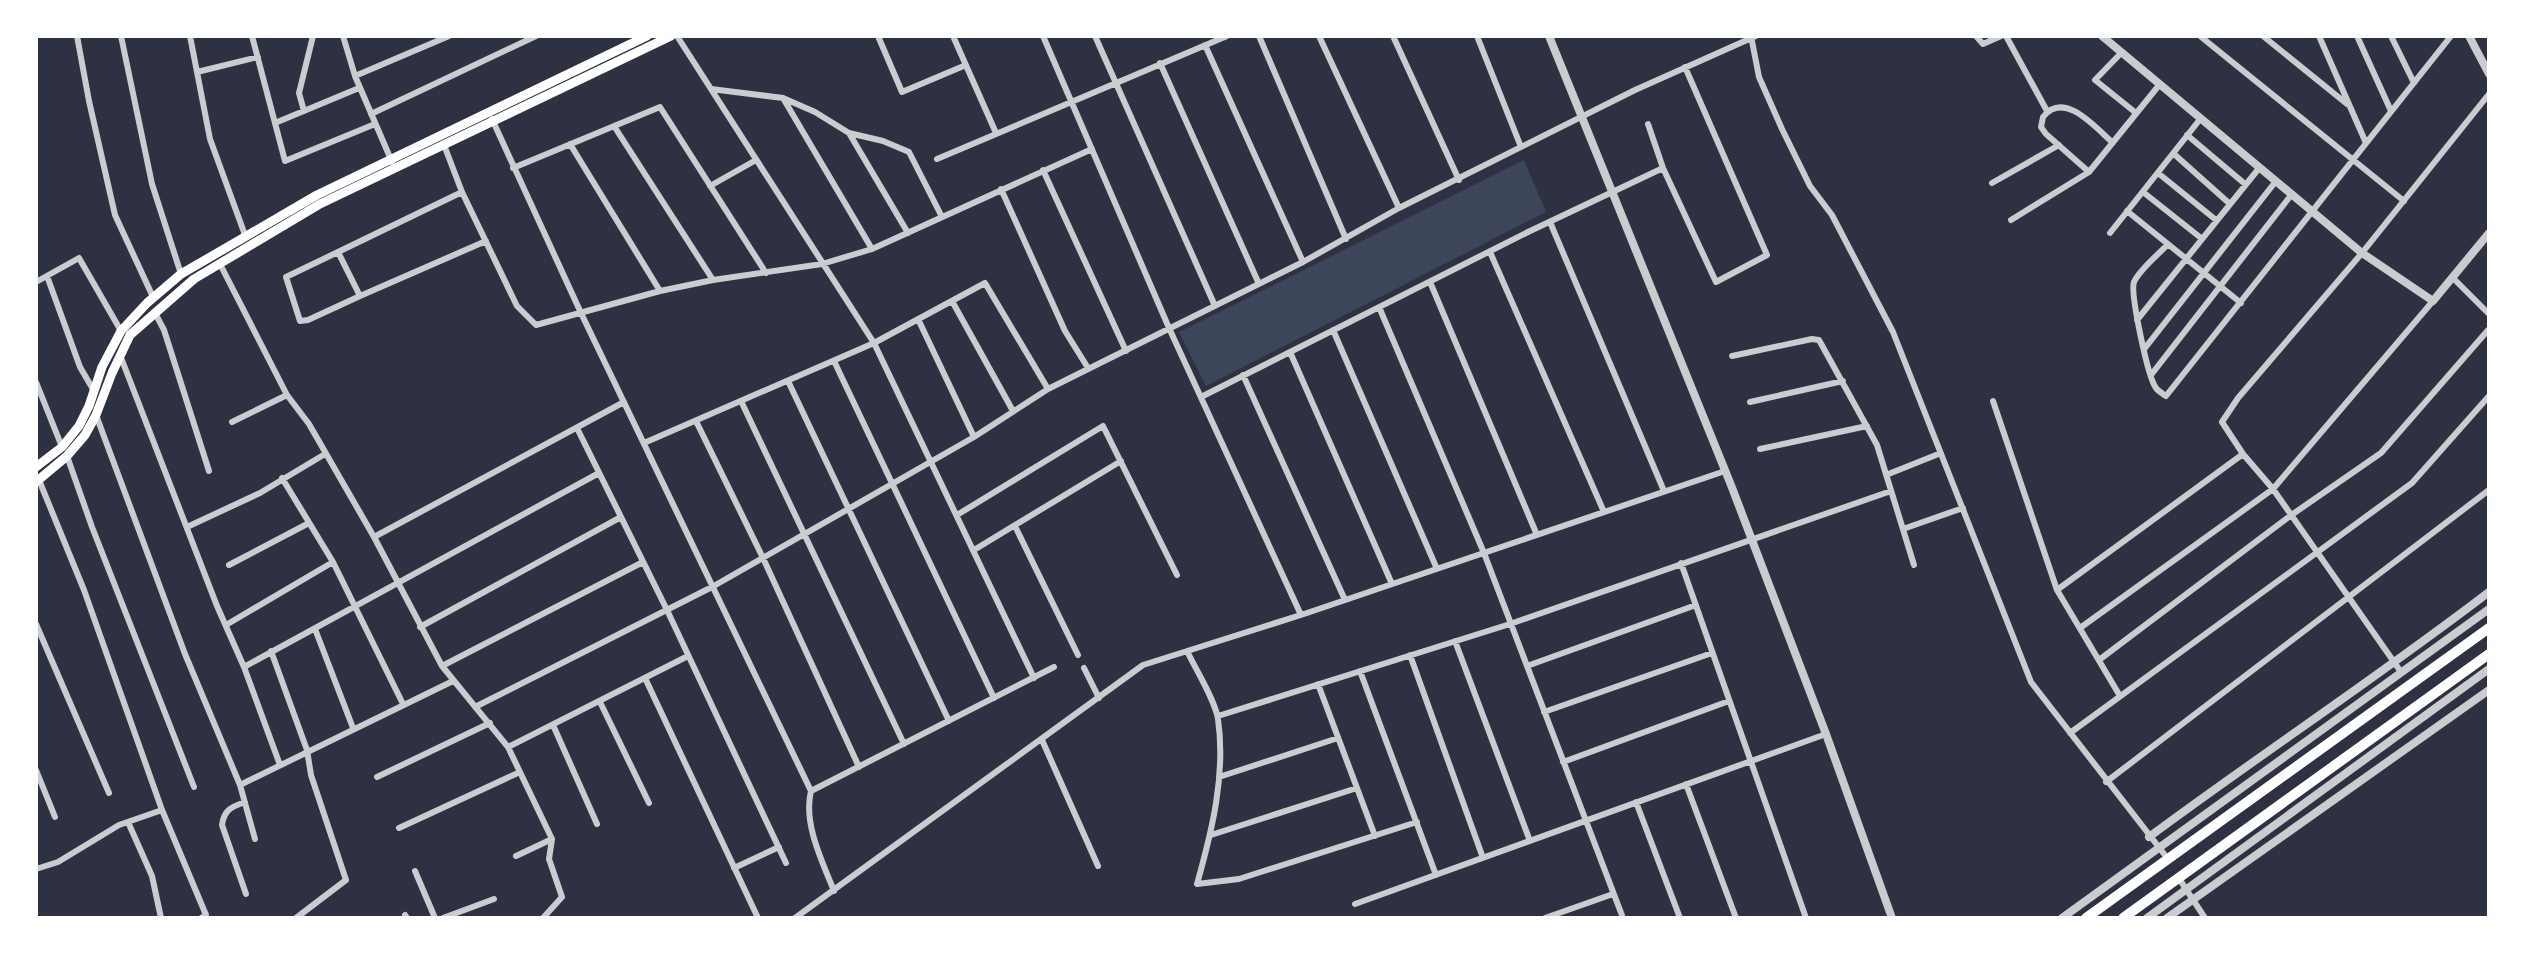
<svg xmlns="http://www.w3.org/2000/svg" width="2525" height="954" font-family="Barlow,sans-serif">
  <rect width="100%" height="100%" fill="#2d3142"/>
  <path fill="#3c4559" d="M1524,160L1546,212L1206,386L1179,332Z"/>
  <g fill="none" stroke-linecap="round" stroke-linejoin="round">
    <path stroke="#caccd0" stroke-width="6" d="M77,36L89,101L115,215L153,297
      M121,36L152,184L181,274
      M190,36L210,139L245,235
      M252,36L285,161L375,124
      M343,36L355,76L392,162
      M677,36L874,343L1034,678
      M878,36L902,92L966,65
      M953,36L996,133
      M1043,36L1169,328L1301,615
      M1095,36L1215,306
      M1259,36L1346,239
      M1319,36L1399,208
      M1393,36L1459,180
      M1477,36L1521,147
      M1751,36L1759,77L1782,129L1810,186L1832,215L1893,332L2031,682L2168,859
      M1976,36L1983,44L2001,36
      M2006,36L2047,111
      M2200,36L2404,201
      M2263,36L2347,104
      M2319,36L2366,143
      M2357,36L2391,111
      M2391,36L2414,83
      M1205,45L1303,262
      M2122,52L2095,80L2136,113
      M1160,63L1259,284
      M197,72L258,57
      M355,76L449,36
      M711,89L783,98L815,112L849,133L883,141L909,152L942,217
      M783,98L872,249
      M304,111L299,93L313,36
      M371,114L536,36
      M492,119L581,313L811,791C803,823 822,861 834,891
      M275,123L359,88
      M1648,124L1663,168L1716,282L1767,255L1685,67
      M614,126L713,280
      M849,133L908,233
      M2187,135L2245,184
      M570,144L660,291
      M444,145L462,192L517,306L536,325L660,291L713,280L822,264L872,249L1092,149
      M2174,154L2230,204
      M937,159L1227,36
      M513,168L660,107L766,273
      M1043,170L1126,351
      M2089,172L2046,134L2041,127L2043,117C2064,90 2095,127 2112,142
      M2158,173L2216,220
      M1992,183L2059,145
      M710,186L756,160
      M1001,189L1065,331L1088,368
      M462,192L338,252L360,296L486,241
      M2143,192L2201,238
      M2127,211L2241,303
      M2011,220L2089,172L2160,84
      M1550,222L1664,491
      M2110,233L2201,118
      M2168,244C2158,255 2140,269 2134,282C2130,293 2148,378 2156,388C2158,391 2163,394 2166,396L2451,36
      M338,252L286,277L300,321L308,320L360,296
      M1490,252L1604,512
      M220,264L287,395L309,424L374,537L442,666L508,747L552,839L549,859L562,897L543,918
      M47,276L80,367L94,391
      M2452,277L2489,314
      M36,282L79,258L121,331
      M1430,282L1537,535
      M952,301L1013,411
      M1379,307L1484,553L1623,918
      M155,313L164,330L209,471
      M918,319L974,437
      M2137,320L2260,167
      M1333,330L1437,569
      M2145,348L2276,181
      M1290,352L1392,584
      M120,355L217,606L244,667L599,473
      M1732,356L1812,339L1819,340L1877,445L1914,565
      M834,361L994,698
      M1243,375L1345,600
      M2151,375L2292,194
      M788,381L949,721
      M36,382L62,447
      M1201,397L1528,232L1663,168
      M741,401L904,744
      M1993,401L2057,590L2120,696
      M1750,402L1843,381
      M96,415L185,654L240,785L255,839
      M696,421L763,558L859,767
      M232,422L287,395
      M577,428L667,610L786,863
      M644,443L874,343L985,283L1048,389
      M1760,449L1867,426
      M67,456L92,527L194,787
      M1886,475L1941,453
      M282,478L333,562L403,704
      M39,480L84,590L162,810L206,915L201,918
      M957,515L1103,426L1177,575
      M1015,526L1078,655
      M187,527L260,493L325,454
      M1903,529L1963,508
      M374,537L624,402
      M974,550L1121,461
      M1681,563L1806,918
      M229,565L309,523
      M2057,590L2243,454
      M36,624L109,793
      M226,625L333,562
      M420,627L621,517
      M2080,628L2273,489L2433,301
      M315,629L353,728
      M1455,641L1530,841
      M271,651L307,750L311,775L346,880L296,918
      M1187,651C1196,670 1215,700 1218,719C1226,774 1212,831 1197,884L1239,879L1417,822
      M1410,655L1483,858
      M2099,660L2290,516L2381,453L2489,329
      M442,666L643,562
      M1527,666L1696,605
      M244,667L280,765
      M1084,668L1099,698
      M1360,671L1436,875
      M2401,672L2273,489L2243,454L2222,422L2238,398L2362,253L2489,94
      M645,678L758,918
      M1318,684L1375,836
      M600,702L649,803
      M475,707L712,587L974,437L1048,389L1303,262L1399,208L1635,90L1756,36
      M1544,712L1712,653
      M1218,716L1510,624L1891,491
      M553,725L597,824
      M2070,733L2412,483L2489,396
      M1042,740L1098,866
      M508,747L688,656
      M1563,762L1729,701
      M36,770L55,817
      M377,777L490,723
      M1219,777L1338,738
      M2106,782L2489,490
      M1686,784L1736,918
      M240,785L453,681
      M811,791L1054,667
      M245,802C231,807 224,810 222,825L246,894
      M1636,802L1680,918
      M128,822L152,876L161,918
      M399,828L520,772
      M1211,835L1357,788
      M516,856L552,839
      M734,868L779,847
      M36,869L58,862L119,825L162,810
      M415,871L435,918
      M2178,877L2205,918
      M1355,904L1826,734
      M405,915L407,918
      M443,918L494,899
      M795,918L1143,665L1307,613L1725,471
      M1545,918L1613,894"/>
    <path stroke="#caccd0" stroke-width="8" d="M1549,36L1731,485L1826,734L1892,918
      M2102,36L2362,253L2433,301L2489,233
      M2469,36L2489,74
      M2149,837C2261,754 2378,677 2489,592
      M2062,918L2489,609
      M2147,918L2489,669
      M2167,918L2489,690"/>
    <path stroke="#fff" stroke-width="9" d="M36,467L62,447L79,426L89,406L102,367L121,331L147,303L181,274L317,195L647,36
      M36,482L67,456L85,435L96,415L112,373L130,335L194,279L320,204L671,36"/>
    <path stroke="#fff" stroke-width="10" d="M2086,918L2489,628
      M2123,918L2489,654"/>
  </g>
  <rect width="2525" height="954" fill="none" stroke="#ffffff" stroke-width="76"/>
</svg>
